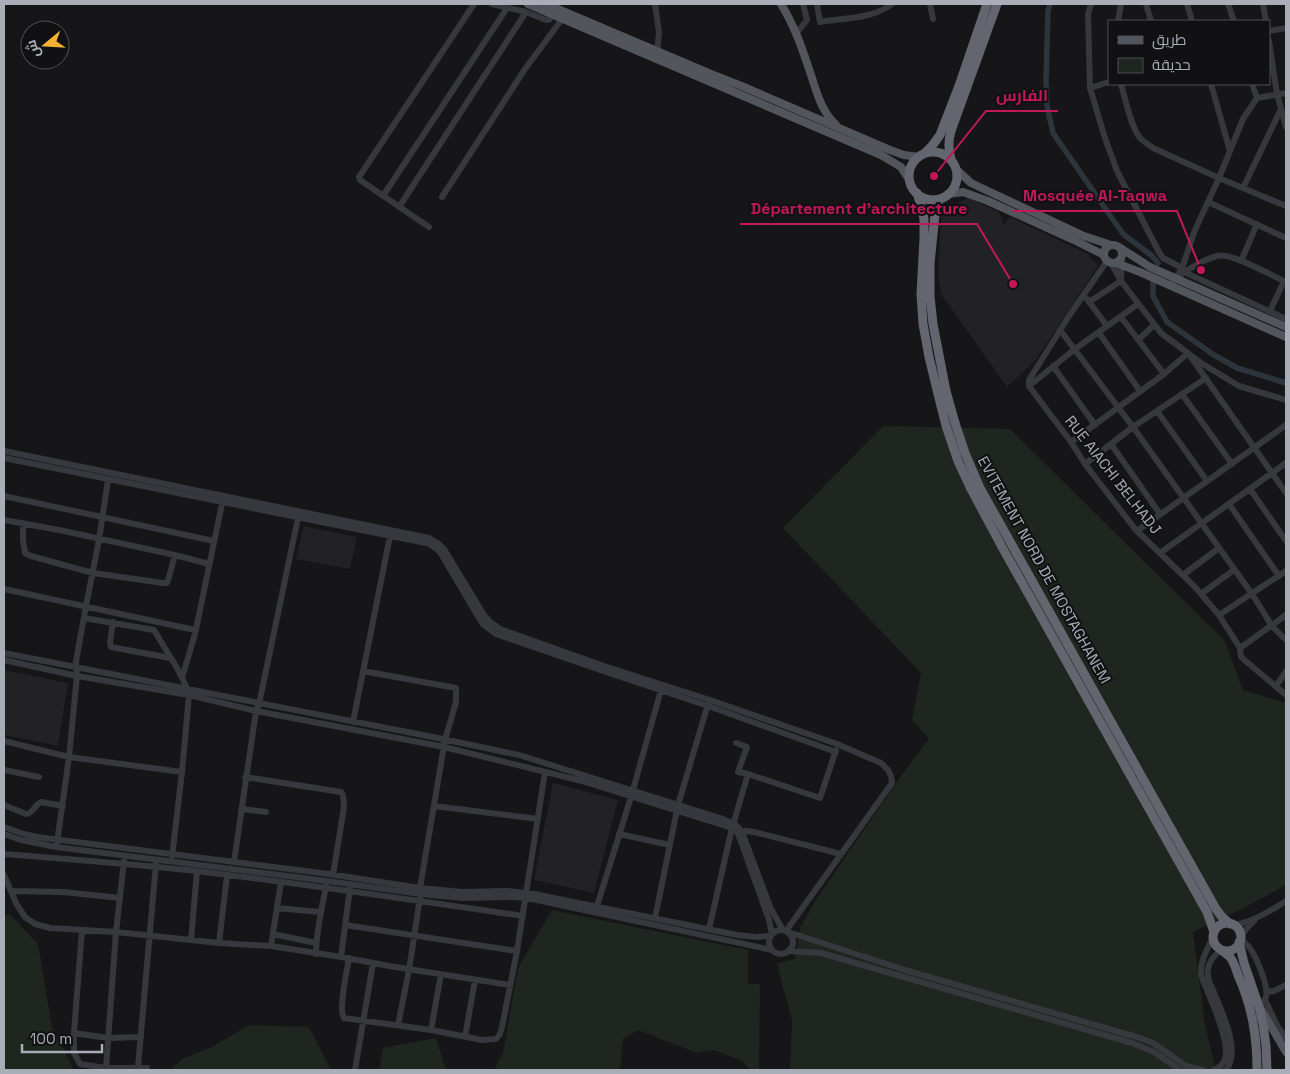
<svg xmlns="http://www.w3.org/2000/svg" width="1290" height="1074" font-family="'Space Grotesk',Cairo,sans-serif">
  <rect width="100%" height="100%" fill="#161618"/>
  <path fill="#222225" d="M969,198L999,212L1004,225L1010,217L1088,254L1098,266L1035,361L1007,387L941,294L938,274L941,216L947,208Z
    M304,526L357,537L350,569L296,559Z
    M4,670L68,683L58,746L4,735Z
    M553,783L618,800L594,893L534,880Z"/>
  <path fill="#1e261f" d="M883,426L1010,429L1225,641L1243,690L1286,703V885L1244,908L1193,932L1205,1025L1216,1070H790L792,1019L782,985L777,963L795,959L800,928L815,901L906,769L929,739L912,720L921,673L783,528Z
    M552,910L748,950V984H760L759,1070H751L740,1060L714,1050L697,1053L638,1030L623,1039L620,1070H504L495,1068L503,1053L518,968Z
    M9,913L38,944L52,1027L74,1070H4V916Z
    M249,1025L309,1027L331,1070H170L182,1059L212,1047Z
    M436,1038L446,1070H379L383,1048Z"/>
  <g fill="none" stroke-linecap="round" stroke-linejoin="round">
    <path stroke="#2c353c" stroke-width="5.5" d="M1050,4L1048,11L1046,80L1047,106L1053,133L1123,234L1151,255L1158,263
      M1153,279V296L1167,322L1214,355L1237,368L1286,383"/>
    <path stroke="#37383d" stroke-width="6" d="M492,4L526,12L546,20H549L555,12
      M655,4L659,32L657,55
      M817,4L820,22C843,18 873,19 892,4
      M930,4L933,19
      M1091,4L1088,14L1090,88L1105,138L1117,171L1160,254L1163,258L1182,268
      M1146,4L1151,21
      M1187,4L1192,21
      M1228,4L1234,21
      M1263,4L1266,21
      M1118,21L1121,4
      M1269,31L1286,28
      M796,34L807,20L803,4
      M1269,41L1277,94L1286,127
      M1121,84C1125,98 1131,127 1140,138C1144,142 1149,145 1153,148L1219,178L1286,206
      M1211,84L1230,151
      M1252,84L1257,98
      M1090,88L1109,82
      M1243,188L1281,109
      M383,196L507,8
      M442,197L525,69L562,19
      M1208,202L1286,238
      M399,207L526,12
      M429,227L360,180L359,177L474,4
      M1107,261L1069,316L1029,380V386L1071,442L1085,464L1135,529L1195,587L1219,615L1240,648L1241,657L1286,695
      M1241,261L1257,224
      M1111,263L1121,281L1122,257
      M1184,272L1286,319
      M1178,276C1190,269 1203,259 1217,256C1231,252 1272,276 1286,282
      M1173,282L1182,268L1195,230L1219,178L1243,119L1257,98L1286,93
      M1087,299L1107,326
      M1089,302L1121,281L1161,333L1201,363L1239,386L1286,400
      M1270,311L1284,281
      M1121,317L1164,374
      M1060,330L1133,427L1252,594L1272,626L1286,640
      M1099,333L1140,391
      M1138,340L1154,325
      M1053,366L1095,425
      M1029,386L1075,349L1138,304
      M1182,394L1232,464
      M1157,411L1207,481
      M1071,442L1164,374L1188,353L1286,493
      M1111,444L1160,514
      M4,451L429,538L439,544L444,549L484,615L489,621L500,629L604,666L710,700L837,744L881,763L888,770L891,776L892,783L786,931
      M4,458L426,543L431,545L440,552L479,618L483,624L496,634L603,671L708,706L836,752
      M1085,464L1133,427L1206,378
      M1250,489L1286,541
      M4,496L214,541
      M1229,504L1279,576
      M4,520L59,530L175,555L209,564
      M23,523V540L25,553L31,556L93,573L163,583H167L169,577L175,555
      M1137,531L1286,425
      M1160,553L1286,463
      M1183,575L1219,548
      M4,589L195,630
      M1201,594L1234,570
      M1219,615L1286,571
      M84,618L154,630C166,651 182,672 189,695L182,772L172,857
      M113,622L110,642L111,647L170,658
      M1240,648L1286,615
      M4,653L438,738L519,755L723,819L736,825L742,832L771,909L783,930
      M4,660L77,676L189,695L256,711L444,747L582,781L732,828L738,834L743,847L769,920L772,934
      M363,671L456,688V702L445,740L420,888
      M182,678L195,634L223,499
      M1276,686L1286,671
      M353,722L390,536
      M4,741L69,757L182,772
      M736,743L747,747L738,772L748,774L820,798L836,750
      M4,770L39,777
      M245,777L341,792L343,795L344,807L333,875
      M4,805L26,814C34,813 34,805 41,802L63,806
      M434,806L538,819
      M241,809L266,812
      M4,827L24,834L37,837L329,874L420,888L462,892L507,891L534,894L737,935L756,937L770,936
      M739,833L746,831L754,832L841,854
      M4,834L21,840L56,847L327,881L421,894L462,898L516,897L532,899L772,950
      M619,834L670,845
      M57,843L69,757L77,676L76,661L86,606L99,540L108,480
      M4,854C68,859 132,864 196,871C305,884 414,900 523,916
      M234,862L256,711L259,704L298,518
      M4,875L17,905L25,917L35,924L50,928L116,932L219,943L271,946L341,957L395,967L510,985
      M11,891L63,892L120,898
      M597,906L631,797L661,690
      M277,908L320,912
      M655,918L678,805L708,704
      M345,925L517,951
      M1234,925C1253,922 1270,911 1286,901
      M709,929L732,828L748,774
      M82,930L74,1033V1053L80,1064L106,1068H147
      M769 942a12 12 0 1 1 24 0a12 12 0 1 1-24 0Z
      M788,932L905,970L1140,1038L1153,1043L1186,1066L1203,1070
      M273,934L316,943
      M1213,937C1207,950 1200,961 1201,975C1208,994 1231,1041 1225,1059C1223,1065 1219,1068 1214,1070
      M1240,938L1246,929L1255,920
      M1240,939C1244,942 1247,944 1249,947C1256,956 1269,986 1266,997C1265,1001 1262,1003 1259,1006
      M191,940L197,871
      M219,943L227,876
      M271,946L281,882
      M1221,950C1216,954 1211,959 1209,965C1205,976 1211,985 1215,995C1223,1014 1241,1052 1226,1070
      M788,951L821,953L1132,1043L1154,1052L1180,1070
      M316,954C316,931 322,908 326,886
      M341,957L350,888
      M349,958C347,971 338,1009 344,1018L431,1030L482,1040L496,1039L500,1034L502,1027L517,951L545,772
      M1266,992L1274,991L1286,985
      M1265,1000L1278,1027L1286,1038
      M398,1025L409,970L420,898
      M431,1030L441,974
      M74,1033L108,1038L141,1037
      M465,1037L475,980
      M138,1067L156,863
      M106,1068L116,932L124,861
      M355,1070L373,963"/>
    <path stroke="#53555c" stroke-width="8" d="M528,4L881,155L901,167L910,181
      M546,4L711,74L744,87L890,150L904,155L919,157
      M781,4C794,25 801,45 809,69C816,89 820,110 836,125
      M957,170L971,183L1084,236L1111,245
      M948,194L963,192L988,201L1074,240L1104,255
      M1104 254a9 9 0 1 1 18 0a9 9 0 1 1-18 0Z
      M1119,247L1150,267L1286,327
      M1116,263L1140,272L1286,337
      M1261,1009L1286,1052"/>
    <path stroke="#63666e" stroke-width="9" d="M909 176a24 24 0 1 1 48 0a24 24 0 1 1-48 0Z
      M925,153L932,146L940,135L959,86L987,4
      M951,159C948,149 948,141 951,131L997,4
      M917,193L922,209L924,219V238L921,294L923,324L929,357L938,394L946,426L958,461L971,489L1002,547L1207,912L1214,932
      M940,199L936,206L935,215L930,263V296L933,324L946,391L955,423L965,453L980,488L1216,909L1222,917L1230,924
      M1213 937a14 14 0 1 1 28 0a14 14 0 1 1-28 0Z
      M1239,942L1244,963L1259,1007L1263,1024L1266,1046L1267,1070
      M1221,950C1224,952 1228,955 1230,957C1234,962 1236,969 1238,975C1252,1007 1257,1035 1257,1070"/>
  </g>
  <g text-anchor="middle" stroke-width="4" stroke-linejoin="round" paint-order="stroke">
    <g font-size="15" fill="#a8adb8" stroke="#111113">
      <text transform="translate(1113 475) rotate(52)" y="5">RUE AIACHI BELHADJ</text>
      <text transform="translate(1044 570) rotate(61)" y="5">EVITEMENT NORD DE MOSTAGHANEM</text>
    </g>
  </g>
  <path fill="none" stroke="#c2185b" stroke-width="2" d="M934 176L986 111H1058M1201 270L1177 211H1013M1013 284L977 224H740"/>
  <g fill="#c2185b" stroke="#111113" stroke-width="2">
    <circle cx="934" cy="176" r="5"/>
    <circle cx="1201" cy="270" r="5"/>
    <circle cx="1013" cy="284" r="5"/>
  </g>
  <g font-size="16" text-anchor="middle" font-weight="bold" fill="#c2185b" stroke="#111113" stroke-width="4" stroke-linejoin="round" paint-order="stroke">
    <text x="1022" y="101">الفارس</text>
    <text x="1095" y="201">Mosquée Al-Taqwa</text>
    <text x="859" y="214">Département d'architecture</text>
  </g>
  <rect width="1290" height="1074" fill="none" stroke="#a8adb8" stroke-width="10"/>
  <rect x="1108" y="20" width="162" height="65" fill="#111113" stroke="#4d4f55"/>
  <rect x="1118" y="36" width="25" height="8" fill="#53555c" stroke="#4d4f55"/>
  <text x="1152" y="45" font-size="15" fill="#a8adb8">طريق</text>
  <rect x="1118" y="58" width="25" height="15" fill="#1e261f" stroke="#4d4f55"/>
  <text x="1152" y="70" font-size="15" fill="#a8adb8">حديقة</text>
  <g transform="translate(45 45) rotate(252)"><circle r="24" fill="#111113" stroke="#4d4f55"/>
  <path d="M0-4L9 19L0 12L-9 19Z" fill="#f2b134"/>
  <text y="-8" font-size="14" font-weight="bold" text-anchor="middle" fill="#a8adb8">ش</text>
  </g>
  <path d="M22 1044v8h80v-8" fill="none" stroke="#a8adb8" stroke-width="2.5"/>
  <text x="30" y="1044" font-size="15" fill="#a8adb8" stroke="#111113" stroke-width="4" paint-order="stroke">100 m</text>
</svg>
